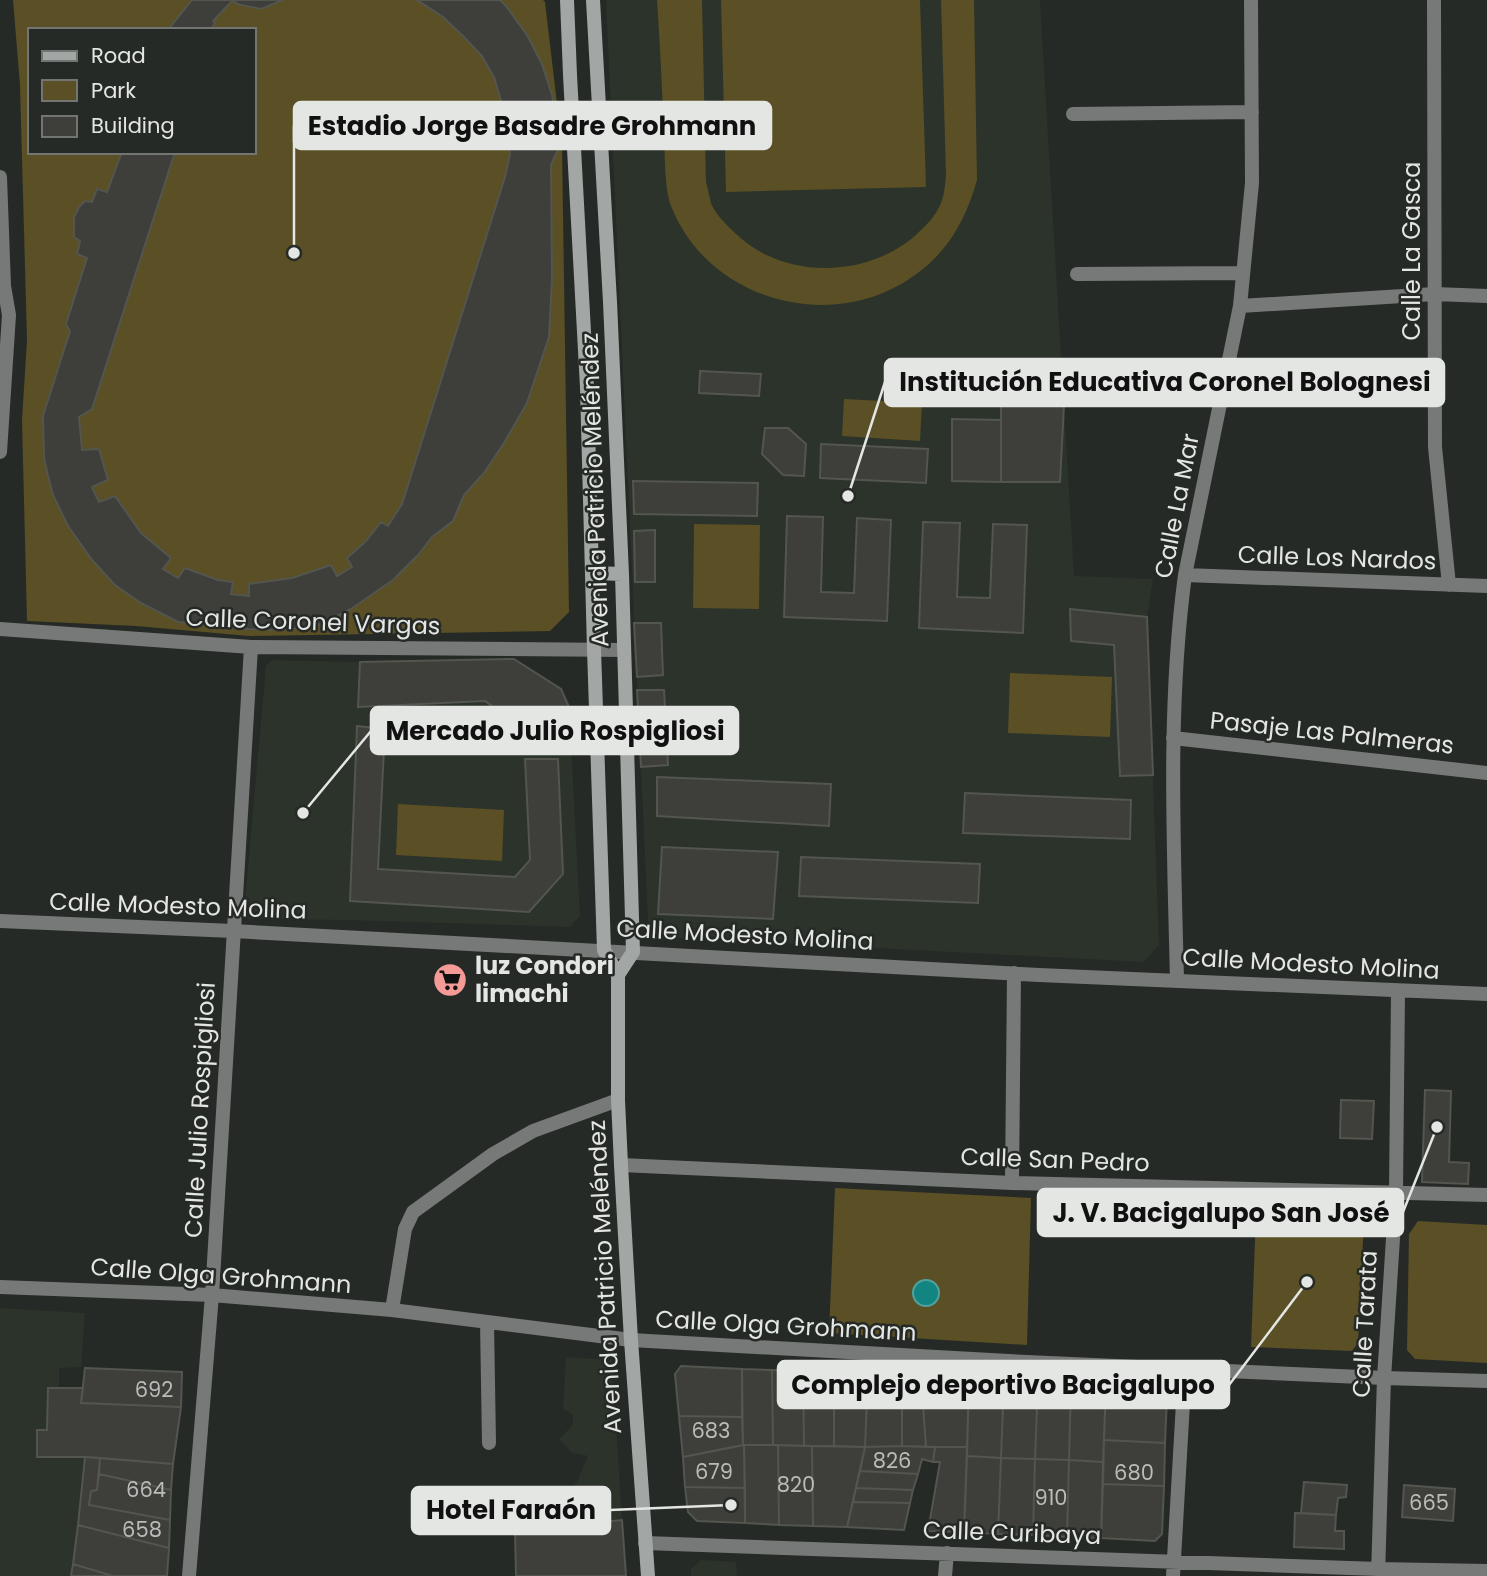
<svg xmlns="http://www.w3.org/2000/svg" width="1487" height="1576" font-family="Poppins,sans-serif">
  <rect width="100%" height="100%" fill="#262a26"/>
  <path fill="#2b332a" d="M606,0H1040L1074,576L1153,579L1147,617L1159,945L1144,962L665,937L648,921Z
    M514,659L561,689L569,707L580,916L570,927L349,920L249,919L244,913L266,666L272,660L360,662Z
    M0,1308L85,1313L81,1367L59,1368V1387L48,1388L47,1430H37L38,1457H85L77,1541L71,1576H0Z
    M566,1357L612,1360L622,1520L537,1525L557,1514L560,1500L577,1482L588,1456L572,1453L559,1439L573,1425V1415L563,1409Z
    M701,1560L736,1562L737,1576H691V1569Z"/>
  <path fill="#5a4f25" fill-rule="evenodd" d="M13,0H543L545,2L562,146L569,612L550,631L249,636L136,626L27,621L22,420L27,340L20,85ZM30,30H254V152H30Z
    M657,0H702L706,182C708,188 709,196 711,203C715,214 726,224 734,232C782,280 866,279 916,235C923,228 932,220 937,211C944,200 945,187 946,175L941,0H974L977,180C967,216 950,249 919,272C837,336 709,303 671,206C664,186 665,154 664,132C662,88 660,44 657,0Z
    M721,0H920L926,187L726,192Z
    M844,399L922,403L920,441L842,436Z
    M694,524L760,525L759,609L693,608Z
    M1010,673L1112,677L1110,737L1008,733Z
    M398,804L504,810L502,861L396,855Z
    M835,1188L1031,1198L1027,1345L829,1333Z
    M1256,1214L1359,1217L1364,1221L1358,1343L1352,1351L1251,1347Z
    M1418,1221L1487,1225V1363L1415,1359L1407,1350L1409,1234Z"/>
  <path fill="#128582" stroke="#51a29f" stroke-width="2" d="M913 1293a13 13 0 1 1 26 0a13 13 0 1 1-26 0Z"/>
  <path fill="#3e3f3a" stroke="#53554f" stroke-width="2" d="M192,0H283L261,9L237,4L233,0L213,21L215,23L211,30H168Z
    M417,0H500L506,6L527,35L542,64L552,95L558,129L559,147L551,165L552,278L549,337L527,403L504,443L484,473L464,495L453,521L432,537L419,554L393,580L351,609L321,624L287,630L248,629L178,622L141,603L115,585L92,560L68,526L53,495L48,476L44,458L43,416L70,331L66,324L87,258L77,254L80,241L74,237V217L79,207L85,201L92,202L97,189L107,192L122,152H175L92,409L79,417L82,450L99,449L108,480L92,487L99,502L115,496L141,533L171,558L163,569L178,578L185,568L218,580L233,582L231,594L249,596V584L292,578L331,565L337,576L352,567L347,558L366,541L381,522L388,526L402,504L505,177L510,155L505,114L494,77L482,56L463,36L443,17Z
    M700,371L761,374L759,396L699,393Z
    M1001,404L1064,405L1060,482H1001Z
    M952,419L1001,420V482L952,481Z
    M765,428H788L806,444L804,476L783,475L762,454Z
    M821,444L928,449L926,483L820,478Z
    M633,481L758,483L757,516L634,514Z
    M787,516L823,517L821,592L854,593L857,518L891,520L887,621L784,617Z
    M923,522L960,523L957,597L990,598L993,524L1027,525L1023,633L919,628Z
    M655,530V582H635L634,531Z
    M1070,609L1147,617L1153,775L1120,776L1114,645L1071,641Z
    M634,623H661L663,675L637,677Z
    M514,659L561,689L569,707L571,741H540L485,701L358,707L360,662Z
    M637,690H664L668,765L641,767Z
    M357,726L385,729L378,869L515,877L530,860L525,759H558L563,874L529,912L350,901Z
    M657,777L831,784L829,826L657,816Z
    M965,793L1131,800L1130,839L963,833Z
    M662,847L778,852L773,919L658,914Z
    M801,857L980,864L978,903L799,896Z
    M1425,1090L1451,1091L1449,1162L1469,1163L1468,1184L1422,1182Z
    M1341,1100L1374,1101L1372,1139L1340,1138Z
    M681,1366L742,1369V1417L679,1416L675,1374Z
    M85,1368L182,1372L181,1407L81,1403Z
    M742,1369L772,1370L773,1445H743Z
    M772,1370L803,1371L804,1446L773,1445Z
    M803,1371L834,1373V1446H804Z
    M834,1373L868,1375L865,1447L834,1446Z
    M868,1375L902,1376V1446L865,1447Z
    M902,1376L921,1377L926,1447L902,1446Z
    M921,1377L969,1379L967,1447H926Z
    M969,1379L1004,1381L1001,1458L967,1456Z
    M1004,1381L1038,1382L1035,1459L1001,1458Z
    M1038,1382L1071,1384L1069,1460L1035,1459Z
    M1071,1384L1106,1386L1103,1462L1069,1460Z
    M1106,1386L1160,1388L1167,1396L1165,1443L1104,1440Z
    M48,1388H83L81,1403L181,1407L173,1464L85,1457H37V1430H47Z
    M679,1416L742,1417L743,1445L683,1457Z
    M1104,1440L1165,1443L1164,1486L1103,1484Z
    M744,1445H778L779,1525L745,1523Z
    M744,1445L745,1488L685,1487L683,1457Z
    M778,1445L812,1446L813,1526L779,1525Z
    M812,1446L865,1447L847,1527L813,1526Z
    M865,1447L902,1446L935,1447L933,1462L922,1459L918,1474L860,1471Z
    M935,1447H967L964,1532L928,1531L940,1462H933Z
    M967,1456L1001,1458L998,1534L964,1532Z
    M85,1457L100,1458L97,1490L91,1491L89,1505L170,1520L169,1548L78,1525Z
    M100,1458L173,1464L171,1490L99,1474Z
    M1001,1458L1035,1459L1033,1535L998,1534Z
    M1035,1459L1069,1460L1067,1537L1033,1535Z
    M1069,1460L1103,1462L1101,1538L1067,1537Z
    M860,1471L918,1474L913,1490L856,1488Z
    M99,1474L171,1490L170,1520L89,1505L91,1491L97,1490Z
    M1304,1482L1347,1485L1346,1497L1338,1498L1336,1515L1301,1513Z
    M1103,1484L1164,1486L1162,1534L1155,1541L1101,1538Z
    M1404,1485L1455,1489L1453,1521L1402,1517Z
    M685,1487L745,1488V1523L697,1521L688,1512Z
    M856,1488L913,1490L910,1503L853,1502Z
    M853,1502L910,1503L904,1530L847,1527Z
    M1295,1513L1336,1515L1335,1531H1344V1549L1294,1547Z
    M622,1520L626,1576H516L515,1530Z
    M78,1525L169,1548L167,1576H113L73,1564Z
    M73,1564L113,1576H71Z"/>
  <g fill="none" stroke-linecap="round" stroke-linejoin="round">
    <path stroke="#767978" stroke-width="14" d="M1434,0L1435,447L1449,585
      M1073,114L1252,112
      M0,177L4,286L9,315L0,452
      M1077,274L1243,273
      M1240,306L1435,294L1487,296
      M1145,389L1223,388
      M1185,575L1487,586
      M0,629L251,647L624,650
      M1173,738L1487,773
      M0,921L233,931L1039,975L1487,994
      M1177,981C1174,846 1167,709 1185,575L1240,306L1252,183L1251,0
      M621,1165L1012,1183L1487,1195
      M1012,1183L1014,973
      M0,1287L212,1295L392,1310L631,1340L1027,1362L1384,1378L1487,1381
      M392,1310L405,1229L413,1212L493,1154L533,1131L618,1100
      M487,1322L489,1443
      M645,1543L1378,1569L1487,1571
      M189,1576L212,1295L251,647
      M945,1576L947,1553
      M1173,1576L1185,1368
      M1378,1576L1384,1378L1396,1192L1398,991"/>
    <path stroke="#a2a6a4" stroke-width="14" d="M567,0L570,75L587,387L594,649L604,950L618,975V1100L621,1165L631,1340L648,1576
      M593,0L610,302L622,574L633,952L618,975
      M592,573L622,574"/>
  </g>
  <defs>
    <g id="supermarket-disc" transform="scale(1.75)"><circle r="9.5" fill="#f59b97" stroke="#262a26"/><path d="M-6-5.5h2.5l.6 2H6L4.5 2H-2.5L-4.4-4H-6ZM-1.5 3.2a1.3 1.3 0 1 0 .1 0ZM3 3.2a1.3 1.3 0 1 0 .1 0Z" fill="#111"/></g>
  </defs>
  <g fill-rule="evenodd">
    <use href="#supermarket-disc" x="450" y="980"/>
  </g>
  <g text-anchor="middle" stroke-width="5" stroke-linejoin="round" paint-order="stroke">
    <g font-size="21" fill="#babcb9">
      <text x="154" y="1397">692</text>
      <text x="711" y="1438">683</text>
      <text x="892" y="1468">826</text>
      <text x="714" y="1479">679</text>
      <text x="1134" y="1480">680</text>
      <text x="796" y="1492">820</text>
      <text x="146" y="1497">664</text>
      <text x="1051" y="1505">910</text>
      <text x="1429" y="1510">665</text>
      <text x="142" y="1537">658</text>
    </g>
    <g font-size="24" fill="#e3e6e3" stroke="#262a26">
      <text transform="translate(1412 251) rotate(-90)" y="8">Calle La Gasca</text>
      <text transform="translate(595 490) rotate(-92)" y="8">Avenida Patricio Meléndez</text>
      <text transform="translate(1177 506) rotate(-79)" y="8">Calle La Mar</text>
      <text transform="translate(1337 558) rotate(2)" y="8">Calle Los Nardos</text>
      <text transform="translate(313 622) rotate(2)" y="8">Calle Coronel Vargas</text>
      <text transform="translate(1332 733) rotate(6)" y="8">Pasaje Las Palmeras</text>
      <text transform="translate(178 906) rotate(2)" y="8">Calle Modesto Molina</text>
      <text transform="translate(745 935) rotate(3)" y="8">Calle Modesto Molina</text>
      <text transform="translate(1311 964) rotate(3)" y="8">Calle Modesto Molina</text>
      <text transform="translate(200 1110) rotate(-87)" y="8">Calle Julio Rospigliosi</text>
      <text transform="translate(1055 1160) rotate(2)" y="8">Calle San Pedro</text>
      <text transform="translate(221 1276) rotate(4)" y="8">Calle Olga Grohmann</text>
      <text transform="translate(605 1277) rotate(-93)" y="8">Avenida Patricio Meléndez</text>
      <text transform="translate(1365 1324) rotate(-87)" y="8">Calle Tarata</text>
      <text transform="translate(786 1326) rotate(3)" y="8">Calle Olga Grohmann</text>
      <text transform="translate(1012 1533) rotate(2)" y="8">Calle Curibaya</text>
    </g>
    <g font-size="24" font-weight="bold" fill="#e3e6e3" stroke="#262a26" text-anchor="start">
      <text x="475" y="974">luz Condori<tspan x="475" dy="28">limachi</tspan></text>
    </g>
  </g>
  <path fill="none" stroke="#e3e6e3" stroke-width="2.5" d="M294 253L294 126M848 496L885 382M303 813L371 731M1437 1127L1403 1212M1307 1282L1229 1385M731 1505L610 1510"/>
  <g fill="#e3e6e3" stroke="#262a26" stroke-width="2.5">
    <circle cx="294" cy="253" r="7"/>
    <circle cx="848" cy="496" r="7"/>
    <circle cx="303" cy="813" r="7"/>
    <circle cx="1437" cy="1127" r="7"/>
    <circle cx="1307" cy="1282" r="7"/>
    <circle cx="731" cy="1505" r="7"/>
  </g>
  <g fill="#e3e6e3" stroke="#e3e6e3" stroke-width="2.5">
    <rect x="294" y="102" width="477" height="47" rx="7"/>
    <rect x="885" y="359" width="559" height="47" rx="7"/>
    <rect x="371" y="707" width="367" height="47" rx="7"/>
    <rect x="1038" y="1189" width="365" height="47" rx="7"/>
    <rect x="778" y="1361" width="451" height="47" rx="7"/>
    <rect x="412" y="1487" width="198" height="47" rx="7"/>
  </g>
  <g font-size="26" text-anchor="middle" font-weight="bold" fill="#111">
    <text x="532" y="135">Estadio Jorge Basadre Grohmann</text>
    <text x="1165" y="391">Institución Educativa Coronel Bolognesi</text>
    <text x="555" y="740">Mercado Julio Rospigliosi</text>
    <text x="1221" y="1222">J. V. Bacigalupo San José</text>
    <text x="1003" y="1394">Complejo deportivo Bacigalupo</text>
    <text x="511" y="1519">Hotel Faraón</text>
  </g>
  <rect x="28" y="28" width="228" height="126" fill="#262a26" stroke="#727572" stroke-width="2"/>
  <rect x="42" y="51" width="35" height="10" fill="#a2a6a4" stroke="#727572" stroke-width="2"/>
  <text x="91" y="63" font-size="21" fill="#e3e6e3">Road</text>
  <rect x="42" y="80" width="35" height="21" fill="#5a4f25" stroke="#727572" stroke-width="2"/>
  <text x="91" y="98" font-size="21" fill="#e3e6e3">Park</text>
  <rect x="42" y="116" width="35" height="21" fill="#3e3f3a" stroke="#727572" stroke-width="2"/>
  <text x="91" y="133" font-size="21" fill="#e3e6e3">Building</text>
</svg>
